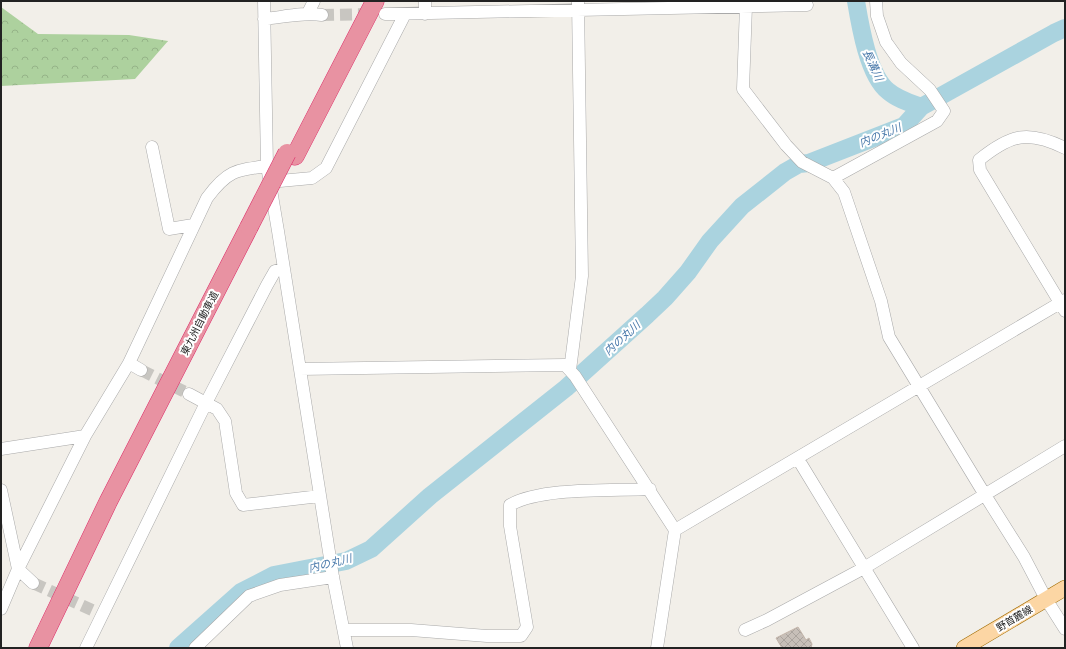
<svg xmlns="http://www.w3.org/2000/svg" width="1066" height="649" font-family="Inter,'Noto Sans JP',sans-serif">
  <defs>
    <pattern id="forest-crowns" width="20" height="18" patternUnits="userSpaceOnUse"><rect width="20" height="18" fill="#add19e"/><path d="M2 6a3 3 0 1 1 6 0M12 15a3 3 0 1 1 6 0" fill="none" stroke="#95b388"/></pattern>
    <pattern id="building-cross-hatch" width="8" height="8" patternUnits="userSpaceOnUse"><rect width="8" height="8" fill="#c7bfb8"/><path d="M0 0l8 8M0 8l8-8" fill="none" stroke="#aba49e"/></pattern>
  </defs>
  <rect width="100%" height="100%" fill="#f2efe9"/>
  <path fill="url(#forest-crowns)" d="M1,7L38,34L129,35L168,41L135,79L1,86Z"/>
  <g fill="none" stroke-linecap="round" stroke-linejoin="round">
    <path stroke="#aad3df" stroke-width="18" d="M856,1C860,25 868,75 888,91C897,99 910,103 921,107
      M178,648L241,592L274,575L346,561L371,549L430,496L566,388L647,315L665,298L688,272L710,241L742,206L785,172L799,164L809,163L904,126L921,107L1054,33L1065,28"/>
  </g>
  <path fill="url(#building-cross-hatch)" stroke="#c4b6ab" d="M798,627L806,640L809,638L812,644L811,648H782L776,638Z"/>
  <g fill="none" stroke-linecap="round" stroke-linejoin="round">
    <path stroke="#c8c6c1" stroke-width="12" stroke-dasharray="12 6" stroke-linecap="butt" d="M322,15L373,14
      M141,370L189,394
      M33,583L92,610"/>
    <g stroke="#a9a9a9" stroke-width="13">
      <path id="minor" d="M264,1L267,166L278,231L333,577L347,648
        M425,1V14
        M746,6L743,89L786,145L802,162L833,178L844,192L881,301L889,337L985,495L1024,557L1046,599L1065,629
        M308,13L314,1
        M385,14L807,5
        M264,19C284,17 303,12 322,15
        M152,147L169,229L193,225
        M1065,148C1028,130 1011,134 979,160L980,170L1065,311
        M833,178L937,121L944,111L930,90L901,63L886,42L877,16L876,1
        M269,182L312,178L326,168L405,14
        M129,363L141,370
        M300,369L565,365L575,376L675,530L657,648
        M570,370L582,276L578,2
        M189,394L217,409L225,421L236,493L243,505L320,496
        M1,449L85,436
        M798,459L913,648
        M1,490L18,569L33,583
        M675,530L1065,300
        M1,609L18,569L85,436L129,363L207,198C227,171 235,170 267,166
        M345,630H411L487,636H521L527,627L510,526V505C542,487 612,491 650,489
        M745,630L767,620L864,568L1065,446
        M86,648L206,403L267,285L275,271L283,269
        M195,648L249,596L280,585L333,577"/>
    </g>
    <g stroke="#a06b00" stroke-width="16">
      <path id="major" d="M964,648L1065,588"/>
    </g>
    <g stroke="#dc2a67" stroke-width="19">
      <path id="highway" d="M295,156L375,1
        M38,648L108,502L249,227"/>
    </g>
    <use href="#minor" stroke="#fff" stroke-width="12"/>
    <use href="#major" stroke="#fcd6a4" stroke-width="15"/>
    <use href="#highway" stroke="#e892a2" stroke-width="18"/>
    <g stroke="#dc2a67" stroke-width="19" stroke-linecap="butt">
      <path id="highway-bridge" d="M249,227L287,153"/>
    </g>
    <use href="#highway-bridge" stroke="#e892a2" stroke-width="18"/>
  </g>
  <g text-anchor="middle" stroke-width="4" stroke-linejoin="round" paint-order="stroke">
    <g font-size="10" fill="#222" stroke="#fff">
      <text transform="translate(199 323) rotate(-63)" y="4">東九州自動車道</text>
      <text transform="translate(1014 618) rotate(-31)" y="4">野首麓線</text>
    </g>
    <g font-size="11" font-style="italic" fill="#4a7aab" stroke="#fff">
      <text transform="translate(873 65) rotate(65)" y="4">長溝川</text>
      <text transform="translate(880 135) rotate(-22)" y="4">内の丸川</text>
      <text transform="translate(622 338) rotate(-42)" y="4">内の丸川</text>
      <text transform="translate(330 563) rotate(-14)" y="4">内の丸川</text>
    </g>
  </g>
  <rect width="1066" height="649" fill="none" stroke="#222222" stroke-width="4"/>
</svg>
